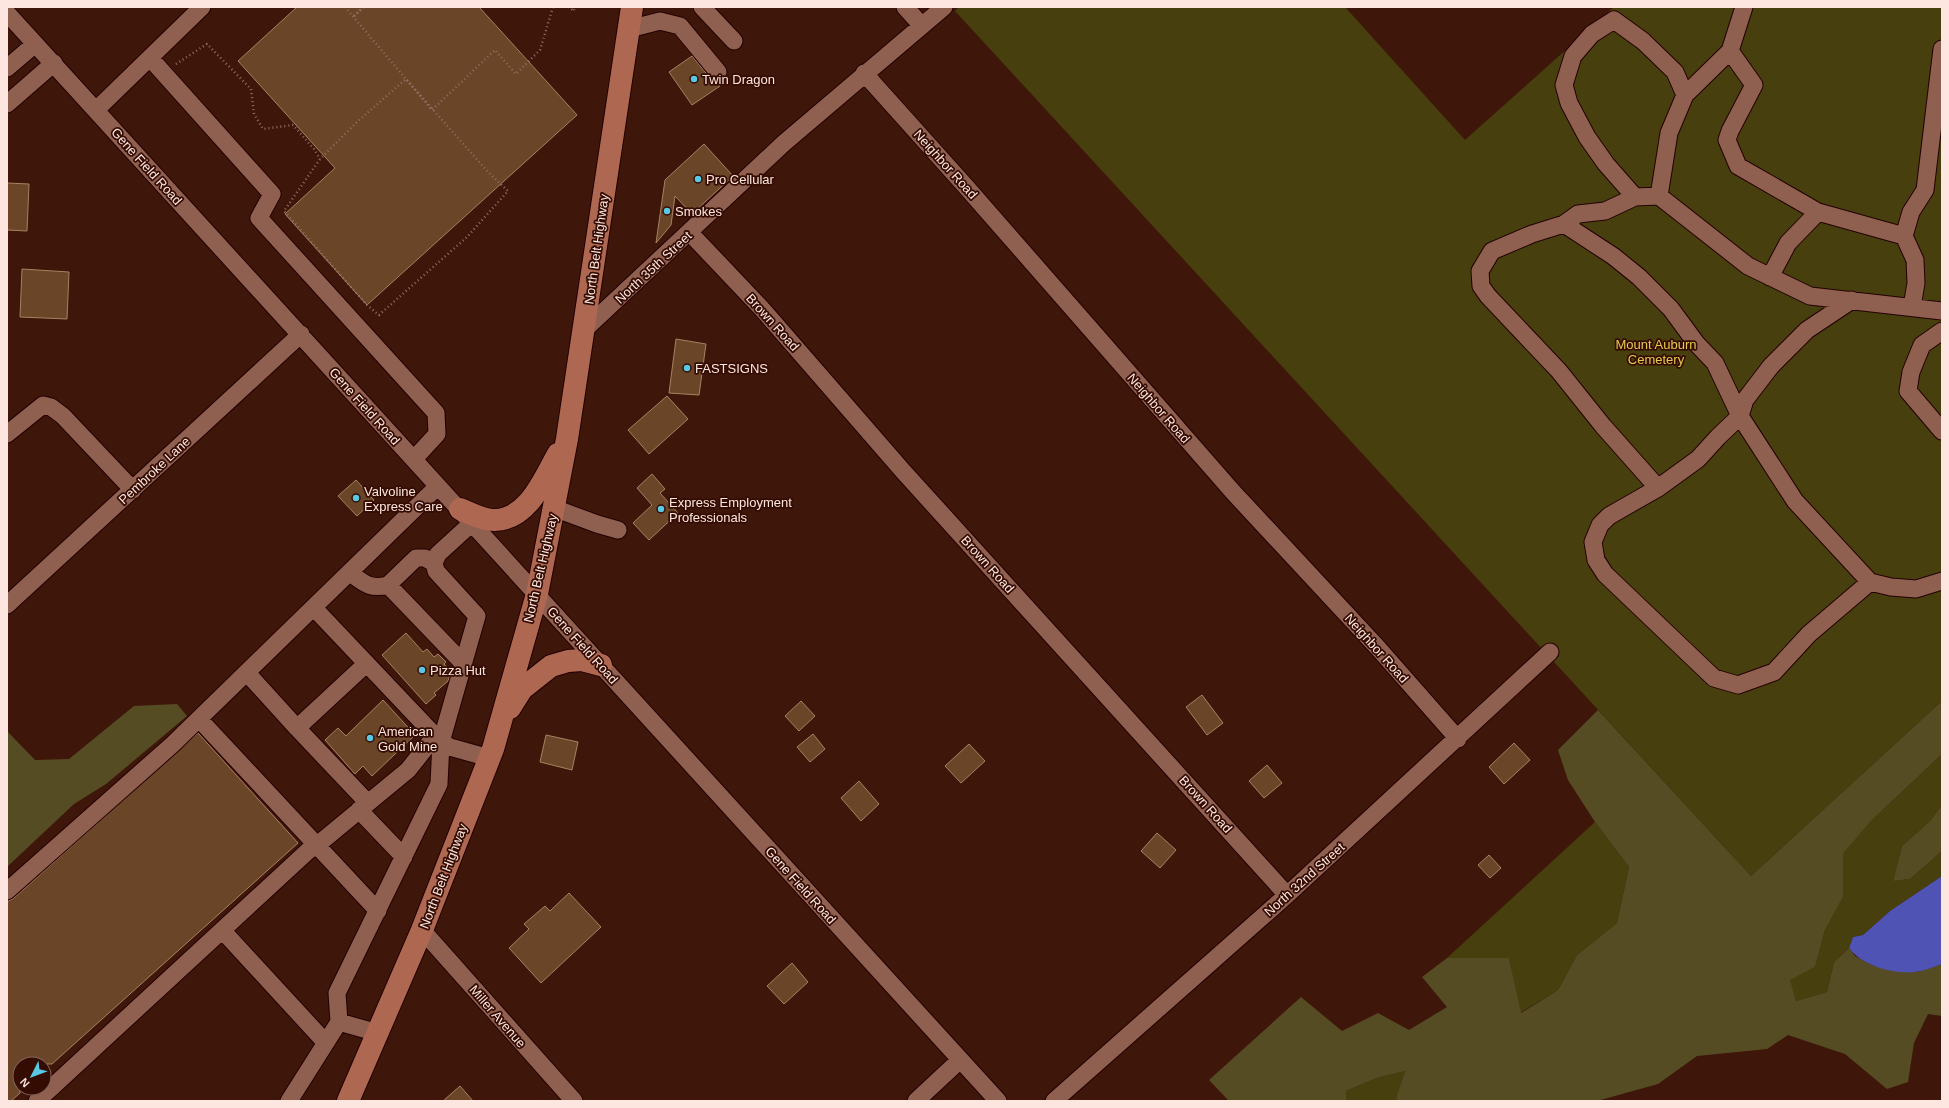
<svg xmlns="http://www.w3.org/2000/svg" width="1949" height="1108" font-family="Helvetica,sans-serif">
  <rect width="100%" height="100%" fill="#3f160a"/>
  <path fill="#483f0e" d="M959,7H1345L1465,140L1614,7H1942V701L1751,876L955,11Z
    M1942,754V805L1930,821L1902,846L1893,881L1910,879L1942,851V876L1890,911L1863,935L1853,937L1849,948L1834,962L1827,992L1796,1001L1789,980L1815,967L1825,930L1843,897L1842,853L1872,820Z
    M1595,822L1629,867L1617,923L1577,955L1558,990L1520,1013L1509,958H1447Z
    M1405,1071L1396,1098L1398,1101H1346V1091L1377,1078Z"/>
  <path fill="#554c23" d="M1942,701V754L1872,820L1843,853V897L1825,930L1815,967L1790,980L1796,1001L1827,992L1834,962L1849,948L1855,956L1872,965L1916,972L1942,964V1016L1928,1014L1914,1043L1908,1082L1887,1089L1845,1054L1788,1035L1767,1049L1697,1056L1658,1084L1597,1101H1398L1396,1098L1405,1071L1377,1078L1346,1091V1101H1229L1209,1080L1301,997L1342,1031L1378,1013L1409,1030L1447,1007L1422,977L1447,958H1509L1521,1013L1558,990L1577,955L1617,923L1629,867L1595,822L1568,780L1558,750L1598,710L1751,876Z
    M177,704L187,716L106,784L74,804L7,867V731L35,760L69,759L134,706Z
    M1942,805V851L1910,879L1893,881L1902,846L1930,821Z"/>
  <path fill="#4f53b3" d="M1942,876V964C1933,967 1924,971 1915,972C1893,974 1862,966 1849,948L1853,937L1863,935L1890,911Z"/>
  <path fill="#6a4527" stroke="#aa8061" d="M297,7H479L577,115L367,305L285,214L335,168L238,61Z
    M692,56L710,78L716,82L720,86L692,105L669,72Z
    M704,144L733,176L692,214L675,196L671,225L656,243L665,180Z
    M7,183L29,184L27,231L7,230Z
    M22,269L69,272L67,319L20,317Z
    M676,339L706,344L699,395L669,393Z
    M667,396L688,419L649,454L628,430Z
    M652,474L665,489L660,493L678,513L649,540L633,523L652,505L637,488Z
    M356,480L374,500L357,516L338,496Z
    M406,633L423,652L427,649L434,657L438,654L446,662L444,664L451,672L448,681L434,693L436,695L426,704L382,655Z
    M1202,695L1223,723L1207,735L1186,707Z
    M383,700L415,735L372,776L363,766L355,774L325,740L338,728L346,736Z
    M801,701L815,716L799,731L785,716Z
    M198,733L298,843L52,1064H20V1093L11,1101H7V902L14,898Z
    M813,734L825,749L810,762L797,747Z
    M546,735L578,742L572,770L540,762Z
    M1514,743L1530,760L1504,784L1489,767Z
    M969,744L985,761L961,783L945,766Z
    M1267,765L1282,783L1264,798L1249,781Z
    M859,781L879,804L861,821L841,798Z
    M1157,833L1176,850L1160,868L1141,851Z
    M1489,855L1501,868L1490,878L1478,865Z
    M569,893L601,927L541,983L509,948L529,929L524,924L545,906L550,911Z
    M792,963L808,982L784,1004L767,986Z
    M460,1086L473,1101H443Z"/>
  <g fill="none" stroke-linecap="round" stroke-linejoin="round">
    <g stroke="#230000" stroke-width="19">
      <path id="minor" d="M702,7L734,41
        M905,7L922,26
        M7,13L998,1101
        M629,29L660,21L680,26L718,72
        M1730,51L1754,85L1730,131L1727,140L1738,166L1818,212L1904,236L1915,260L1916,283L1912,307
        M150,58L272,194L259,218L436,413L437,434L414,459
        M7,68L35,44
        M864,73L968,189L1233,492L1378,648L1458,739
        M7,104L54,63
        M96,110L202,7
        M1659,196L1669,133L1685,95L1730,51L1744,7
        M1635,197L1606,164L1587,137L1569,103L1564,85L1573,56L1592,34L1614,20L1643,41L1675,72L1685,95
        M1564,224L1578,214L1605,211L1635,197L1659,196L1748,266L1810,296L1942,311
        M690,233L763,310L902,470L1287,895
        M1904,236L1911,212L1925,190L1942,49
        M1770,277L1788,243L1818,212
        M1852,300L1807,330L1771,366L1745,400L1740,416L1795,501L1870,582L1891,587L1916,589L1942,581
        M584,330L784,143L944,7
        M1942,331L1922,345L1911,372L1908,391L1942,431
        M7,434L43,405L51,407L63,416L133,490
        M1658,488L1603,426L1559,371L1488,296L1481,286L1480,271L1492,251L1532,234L1564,224L1613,256L1639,277L1671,309L1696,343L1715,363L1740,416L1718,437L1698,459L1658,488L1609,516L1600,525L1593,542L1596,560L1605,574L1714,678L1738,685L1774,672L1809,634L1870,582
        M554,508L597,524L618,530
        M434,563L425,558H416L388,585L463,663
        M350,573C364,583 370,590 388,585
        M7,605L301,334
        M314,608L441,742L450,747L489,758
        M366,664L297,728L368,803
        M247,673L297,728
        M199,719L378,911
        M359,810L404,857
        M7,891L173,744L438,486
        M222,930L326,1043
        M422,930L574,1101
        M378,1033L339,1022L337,993L439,784L441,742L477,616L436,571L434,563L438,554L472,523
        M37,1101L309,850L316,846L408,770L435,736
        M289,1101L339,1022
        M916,1101L960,1060
        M1054,1101L1287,895L1550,652"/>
    </g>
    <g stroke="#230000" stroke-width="24">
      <path id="major" d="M460,509C470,513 484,521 495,520C529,519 544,478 558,454
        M510,708L522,689L551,666L568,661L582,660L601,665
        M348,1101L422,930L493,749L537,594L567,439L632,7"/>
    </g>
    <path stroke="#906f65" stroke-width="2.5" stroke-dasharray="1 3" stroke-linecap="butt" d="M345,7L406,79L357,122L320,159L284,211L367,305L379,315L467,237L508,191L488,172L406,79L432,110L495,50L516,74L540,50L553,7
      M363,7L353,17L364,7
      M568,7L574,11V7
      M176,64L207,44L251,89L254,114L263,129L293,125L314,149L320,159"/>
    <use href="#minor" stroke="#8f5f50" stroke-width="17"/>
    <use href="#major" stroke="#ae6852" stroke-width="22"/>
  </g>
  <g fill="#59c8e5" stroke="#340c02" stroke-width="1.5">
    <circle cx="694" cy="79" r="4"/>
    <circle cx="698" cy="179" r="4"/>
    <circle cx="667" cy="211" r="4"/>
    <circle cx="687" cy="368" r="4"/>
    <circle cx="356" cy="498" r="4"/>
    <circle cx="661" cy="509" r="4"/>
    <circle cx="422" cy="670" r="4"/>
    <circle cx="370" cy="738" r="4"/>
  </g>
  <g text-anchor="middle" stroke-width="3.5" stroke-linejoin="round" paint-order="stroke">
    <g font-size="13" fill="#fde6df" stroke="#340c02" text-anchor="start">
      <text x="702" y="84">Twin Dragon</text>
      <text x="706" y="184">Pro Cellular</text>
      <text x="675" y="216">Smokes</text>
      <text x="695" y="373">FASTSIGNS</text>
      <text x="364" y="496">Valvoline<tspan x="364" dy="15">Express Care</tspan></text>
      <text x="669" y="507">Express Employment<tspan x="669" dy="15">Professionals</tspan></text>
      <text x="430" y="675">Pizza Hut</text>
      <text x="378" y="736">American<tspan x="378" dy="15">Gold Mine</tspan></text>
    </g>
    <g font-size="13" fill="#fde6df" stroke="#340c02">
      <text transform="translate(946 164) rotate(48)" y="5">Neighbor Road</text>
      <text transform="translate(147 166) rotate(48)" y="5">Gene Field Road</text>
      <text transform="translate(596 249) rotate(-82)" y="5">North Belt Highway</text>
      <text transform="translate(653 267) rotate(-43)" y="5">North 35th Street</text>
      <text transform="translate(773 322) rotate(48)" y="5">Brown Road</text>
      <text transform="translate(365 406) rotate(48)" y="5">Gene Field Road</text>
      <text transform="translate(1159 408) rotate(49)" y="5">Neighbor Road</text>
      <text transform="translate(154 470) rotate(-43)" y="5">Pembroke Lane</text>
      <text transform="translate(988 564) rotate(48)" y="5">Brown Road</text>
      <text transform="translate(540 568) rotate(-77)" y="5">North Belt Highway</text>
      <text transform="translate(583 645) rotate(48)" y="5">Gene Field Road</text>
      <text transform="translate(1377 648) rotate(48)" y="5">Neighbor Road</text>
      <text transform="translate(1206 804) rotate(48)" y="5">Brown Road</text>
      <text transform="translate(443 876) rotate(-69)" y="5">North Belt Highway</text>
      <text transform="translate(1304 879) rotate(-42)" y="5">North 32nd Street</text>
      <text transform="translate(801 885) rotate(48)" y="5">Gene Field Road</text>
      <text transform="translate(498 1016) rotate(49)" y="5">Miller Avenue</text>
    </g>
    <g font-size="13" fill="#e5cb4f" stroke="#340c02">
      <text x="1656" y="349">Mount Auburn<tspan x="1656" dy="15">Cemetery</tspan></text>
    </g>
  </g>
  <rect width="1949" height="1108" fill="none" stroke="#fde6df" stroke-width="16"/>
  <g transform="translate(32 1076) rotate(228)"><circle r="19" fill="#340c02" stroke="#84635a"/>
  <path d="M0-3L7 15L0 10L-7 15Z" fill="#59c8e5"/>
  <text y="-6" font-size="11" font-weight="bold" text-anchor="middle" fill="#fde6df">N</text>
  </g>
</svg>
